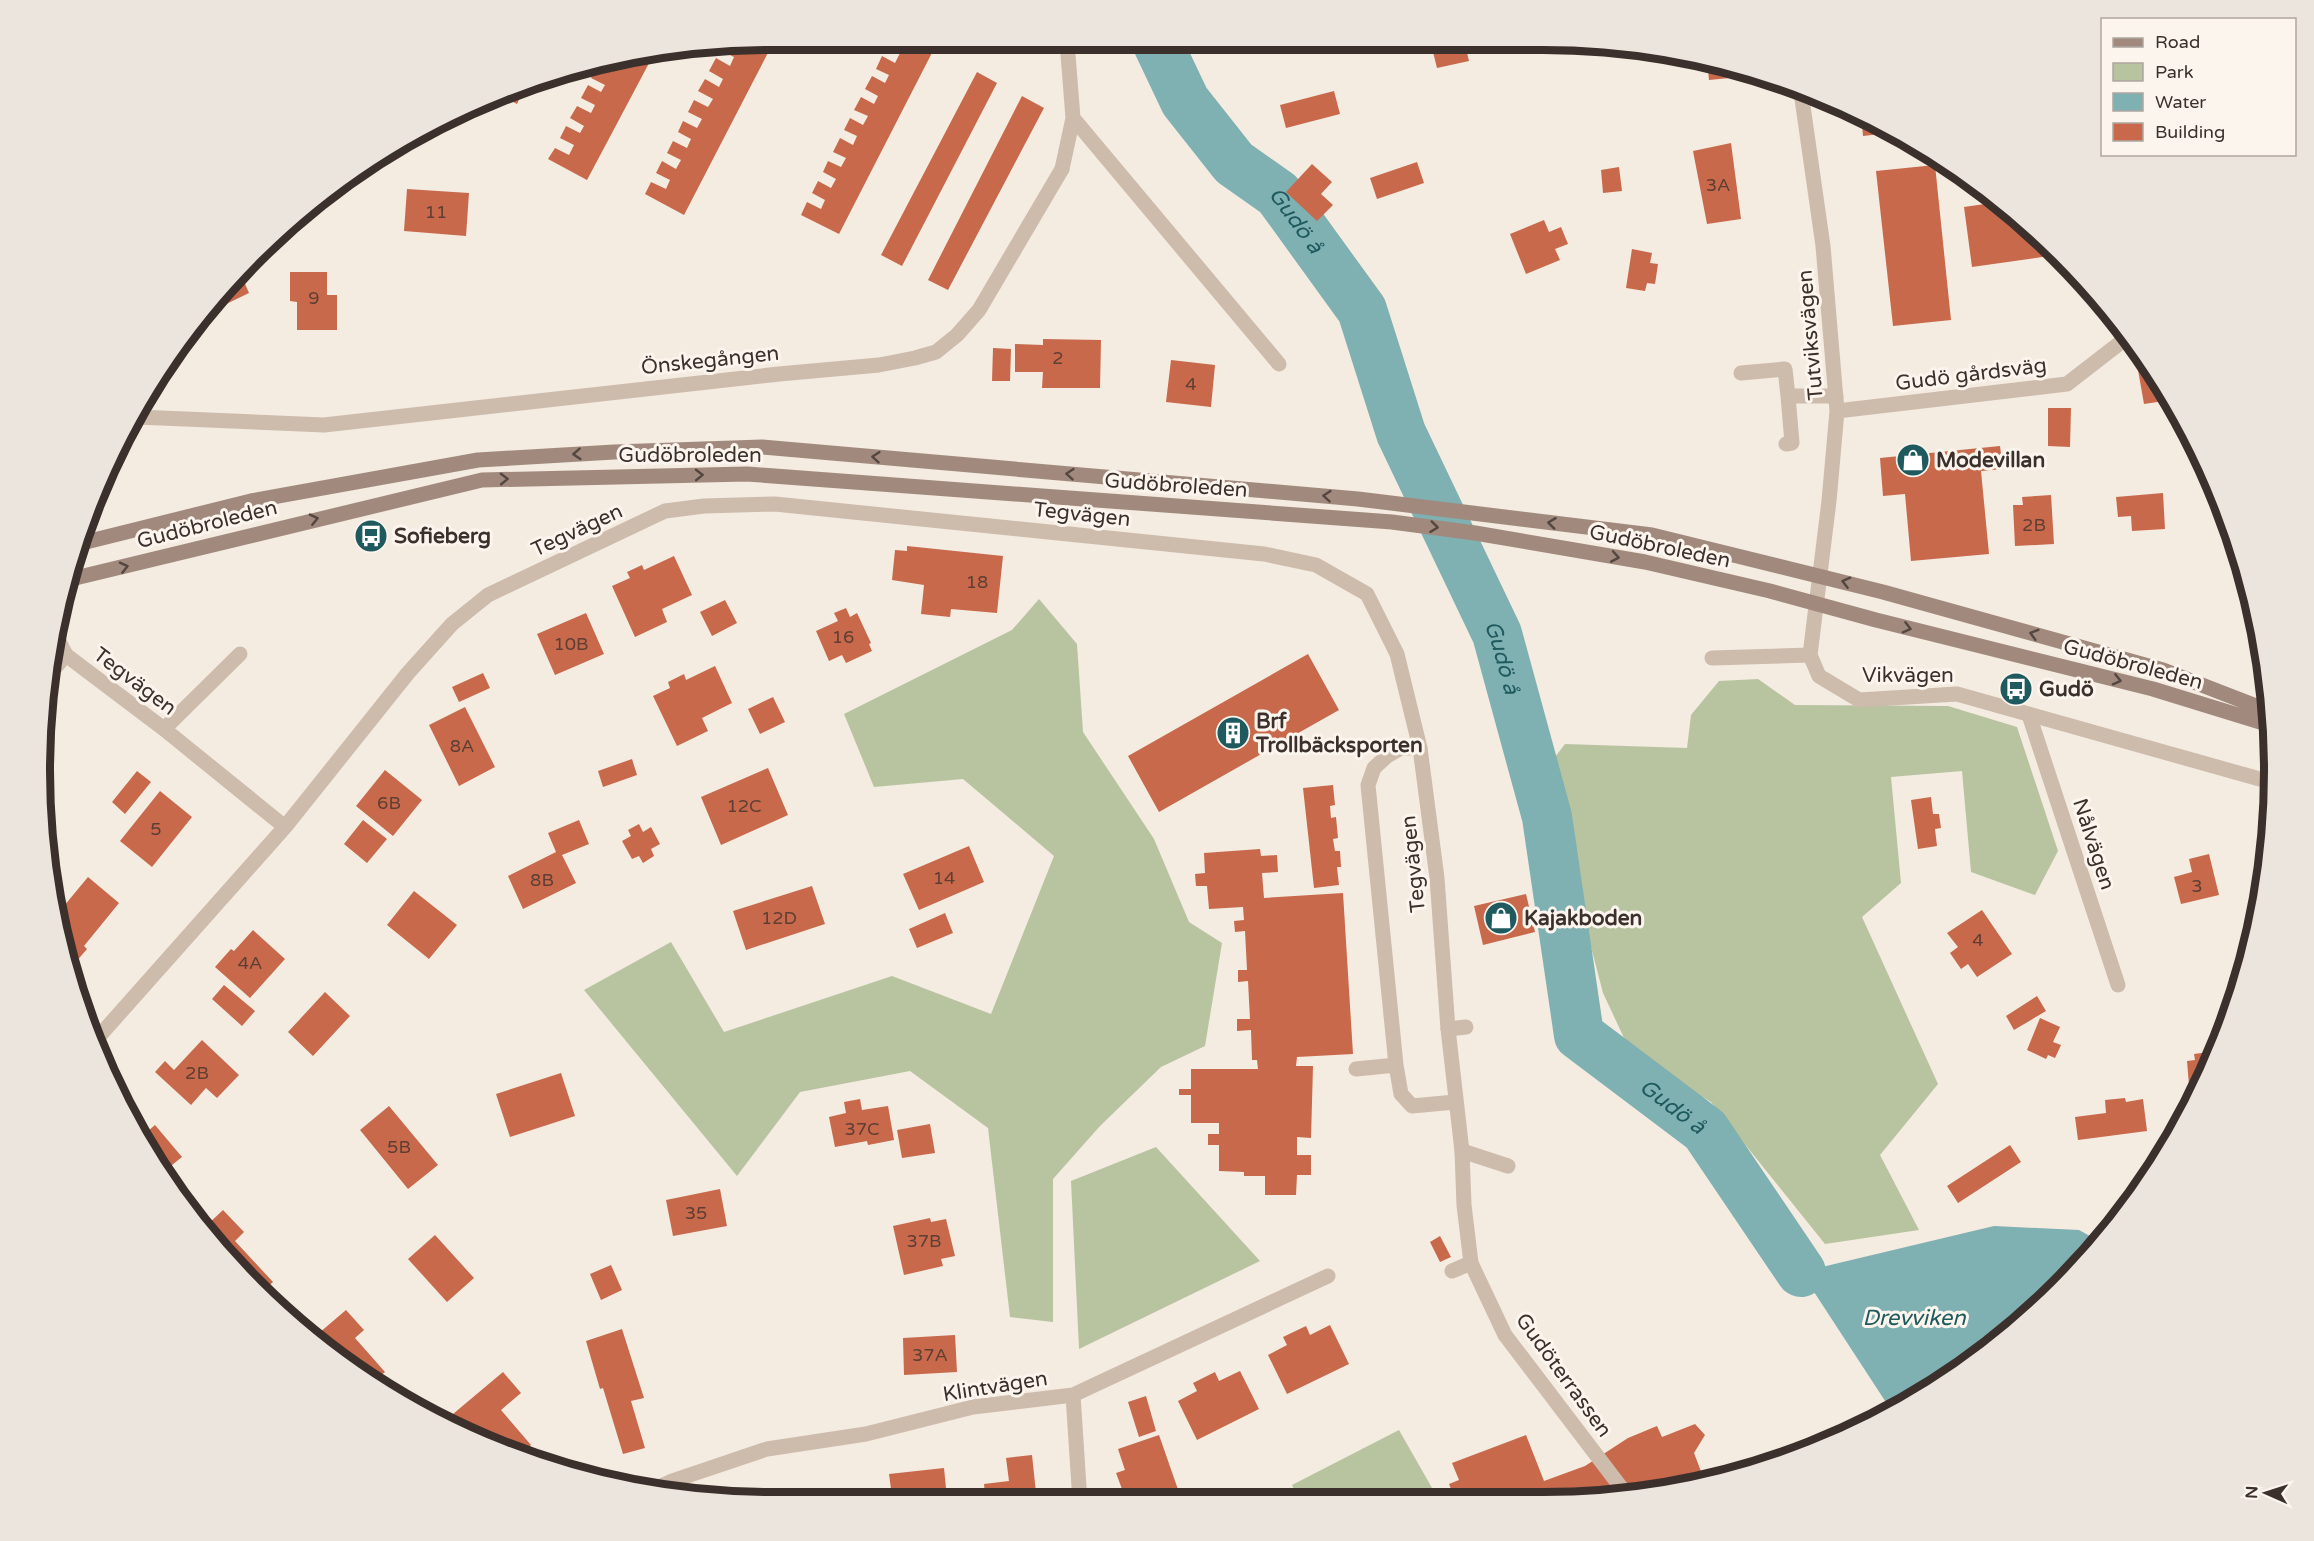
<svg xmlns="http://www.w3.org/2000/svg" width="2314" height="1541" font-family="'Varela Round',sans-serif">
  <rect width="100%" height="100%" fill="#f4ebe1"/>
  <path fill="#b8c4a0" d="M1039,599L1077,644L1083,732L1154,839L1189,922L1222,943L1205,1046L1161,1067L1100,1126L1053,1179V1322L1010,1317L988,1128L910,1071L800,1092L737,1176L584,990L671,942L724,1032L892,976L991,1014L1054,856L963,779L874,787L844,714L1012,630Z
    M1758,679L1795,705L1948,706L2017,727L2058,851L2035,895L1971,872L1962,771L1891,777L1901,883L1862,917L1938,1084L1880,1155L1919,1230L1825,1244L1711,1102L1632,1055L1603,993L1545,770L1565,744L1687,748L1691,715L1719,681Z
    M1156,1147L1260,1261L1079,1349L1071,1181Z
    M1399,1430L1440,1502H1300L1292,1485Z"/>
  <path fill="#7fb0b2" d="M1994,1226L2079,1230L2099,1241L2061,1288L1950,1379L1891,1410L1801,1272Z"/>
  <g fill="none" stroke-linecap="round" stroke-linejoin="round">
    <path stroke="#7fb0b2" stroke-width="50" id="s1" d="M1157,42L1185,101L1234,163L1278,194L1362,310L1401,433L1497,634L1547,817L1579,1035L1705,1130L1801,1272"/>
  </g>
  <path fill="#c8694b" d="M1430,40H1464L1469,61L1437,68Z
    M933,43L936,45L839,234L801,215L807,202L821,209L825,200L812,193L818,181L831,188L836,179L823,172L828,161L841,167L846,158L833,152L840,138L853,145L857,136L844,130L850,118L863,125L868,116L854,110L861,97L874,104L878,96L865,89L872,76L885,83L889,75L876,69L882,56L895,63L900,53L887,46L889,44Z
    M723,45H772L684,215L645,194L651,182L666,189L670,180L656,173L662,161L676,169L681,160L667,153L673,141L687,148L691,139L678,132L683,121L697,128L702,119L688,112L694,100L708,107L713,99L698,91L705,79L719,87L723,79L709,71L716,58L730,66L734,57L720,50Z
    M656,50L587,180L548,159L555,148L569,155L574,145L560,138L566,126L580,133L584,126L570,118L577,106L591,113L595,105L581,98L588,85L601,92L605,85L591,78L598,65L612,72L617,64L610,60Z
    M1707,60L1740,71V77L1709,80Z
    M977,72L997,83L902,266L881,255Z
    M527,82L517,104L500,95Z
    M1334,91L1340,114L1286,128L1280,105Z
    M1022,96L1044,108L948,290L928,280Z
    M1861,112L1867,115L1898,132L1863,136Z
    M1731,143L1741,219L1707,224L1693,151Z
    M1417,162L1424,183L1377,199L1370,178Z
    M1312,164L1332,182L1321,194L1333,205L1317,221L1286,192Z
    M1935,165L1951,320L1893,326L1876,171Z
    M1619,167L1622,191L1603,193L1601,170Z
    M407,189L469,193L466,236L404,231Z
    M1999,202L2055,248L2056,255L1972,267L1964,207Z
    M1544,220L1549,232L1561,227L1568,244L1555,249L1560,260L1526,274L1510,234Z
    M1632,249L1652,253L1650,263L1658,264L1655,284L1647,283L1645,291L1626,288Z
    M240,272L249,293L220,307L216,298Z
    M290,272H327V295H337V330H297V302L290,301Z
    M1043,339L1101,340L1100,388H1042L1043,372H1015V344L1043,345Z
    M993,348L1011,349L1010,381H992Z
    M1171,360L1215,365L1211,407L1166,402Z
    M2153,367L2171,400L2144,404L2138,370Z
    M2048,408H2071L2070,447L2048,446Z
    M2000,446L2003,469L1981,471L1989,554L1911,561L1905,494L1883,496L1880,458Z
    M2163,493L2165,529L2132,531L2131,516L2118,517L2116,497Z
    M2051,495L2054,544L2015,546L2013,505H2023L2022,497Z
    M907,546L1003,556L997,613L951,609L950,617L921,614L924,585L892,580L895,550L907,551Z
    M674,556L692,595L662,609L667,622L635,637L612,586L630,578L627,572L642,565L644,570Z
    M725,600L737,623L712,636L700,612Z
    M846,608L850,617L857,613L871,643L869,644L872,651L846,663L842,655L829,661L816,631L838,621L834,613Z
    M586,613L604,654L555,675L537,634Z
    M1308,654L1339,710L1159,812L1128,756Z
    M715,666L732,703L702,718L708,731L677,746L653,696L670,688L668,682L684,674L686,680Z
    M483,673L490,688L459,702L452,687Z
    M773,697L785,722L760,734L748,709Z
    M465,707L495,767L459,786L429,725Z
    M632,759L637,775L603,787L598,771Z
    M768,768L788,815L721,845L701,797Z
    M385,770L422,800L393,836L356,806Z
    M137,771L151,782L125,814L112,802Z
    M1333,785L1335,805L1330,806L1331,818L1336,817L1338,838L1333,839L1335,851H1340L1341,867H1337L1339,885L1314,888L1303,788Z
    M160,791L192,817L152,867L120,841Z
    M1931,797L1933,814H1939L1941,828L1935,829L1937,846L1918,849L1911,800Z
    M363,820L387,839L367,863L344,844Z
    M579,820L589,844L562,855L576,883L523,909L508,876L556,852L548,833Z
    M639,824L643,832L651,827L660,844L651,849L654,856L643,863L639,856L632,859L622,841L631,836L628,830Z
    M969,846L984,882L919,910L903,874Z
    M1260,849L1261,856L1277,855L1278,872L1262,873L1264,898L1343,893L1353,1054L1297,1057L1296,1066H1313L1311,1138L1297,1137V1155H1311V1175H1297L1296,1195H1265V1176H1244V1172L1219,1171V1145H1208V1134H1219V1123H1191V1095H1179V1089H1191V1069H1258L1257,1060H1252L1251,1030L1237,1031V1019H1250L1248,981L1238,982V970H1247L1245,931L1235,932L1234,921L1244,920L1243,907L1209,909L1207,886H1196L1195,874L1205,873L1204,853Z
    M2209,854L2219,895L2181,904L2174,877L2192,872L2189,859Z
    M88,877L119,903L84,946L87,949L69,970L54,918Z
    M812,886L825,924L746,950L733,911Z
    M414,891L457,925L429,959L387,925Z
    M1526,894L1535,932L1483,945L1474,906Z
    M1982,910L2012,954L1977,977L1968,964L1961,969L1950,953L1958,947L1947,933Z
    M945,913L953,933L917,948L909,929Z
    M253,930L285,959L250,998L215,967L231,949L234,951Z
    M2242,975L2240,983L2234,1001L2229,978Z
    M224,985L255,1011L242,1026L212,999Z
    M325,992L350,1016L313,1056L288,1032Z
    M2037,996L2046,1011L2014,1030L2006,1016Z
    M2040,1018L2060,1027L2053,1042L2061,1045L2055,1058L2048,1055L2046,1059L2027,1050Z
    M202,1040L239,1075L217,1098L206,1088L191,1105L155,1072L165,1061L174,1070Z
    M2216,1051V1056L2199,1089L2198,1084L2189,1085L2187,1061L2195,1060L2194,1054Z
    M561,1073L575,1116L510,1137L496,1094Z
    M2125,1098L2126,1102L2143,1099L2147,1131L2078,1140L2075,1117L2106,1113L2105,1100Z
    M860,1099L862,1110L888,1106L894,1140L868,1145L867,1141L835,1147L829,1117L846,1113L844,1102Z
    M389,1106L438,1165L408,1189L360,1130Z
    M930,1124L935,1153L902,1158L897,1130Z
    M155,1125L182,1157L167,1169L152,1150L149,1152L134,1130L141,1137Z
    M2010,1145L2021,1162L1958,1203L1947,1186Z
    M720,1189L727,1226L673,1236L666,1200Z
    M223,1210L244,1232L235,1241L273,1282L260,1294L206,1226Z
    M930,1218L931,1222L946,1219L955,1256L941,1259L943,1266L904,1275L893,1226Z
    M435,1235L474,1278L447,1302L408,1259Z
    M1440,1236L1451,1257L1440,1262L1430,1242Z
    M611,1265L622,1290L601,1300L590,1274Z
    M346,1310L364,1330L355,1338L385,1372L374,1381L325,1351L312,1339Z
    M1330,1325L1349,1364L1287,1394L1268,1355L1287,1345L1283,1337L1306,1326L1310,1335Z
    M622,1329L644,1398L631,1401L645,1448L623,1454L603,1388L600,1389L586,1341Z
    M955,1335L957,1372L904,1375L903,1338Z
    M1240,1371L1259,1409L1197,1440L1178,1401L1197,1391L1193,1383L1215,1372L1219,1381Z
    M503,1372L521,1393L501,1410L531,1445L522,1452L483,1439L476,1431L470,1434L453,1414Z
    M1146,1396L1156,1431L1139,1437L1128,1402Z
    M1695,1424L1705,1435L1694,1453L1702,1474L1707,1471L1710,1476L1724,1471L1726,1476L1687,1488L1544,1502H1466L1462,1490L1453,1494L1449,1484L1459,1480L1452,1463L1526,1435L1544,1481L1585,1466L1628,1438L1657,1426L1662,1437Z
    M1159,1435L1182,1501L1136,1502L1133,1494L1125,1497L1116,1473L1125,1470L1118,1449Z
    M1032,1455L1037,1502H986L984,1484L1009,1481L1006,1458Z
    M944,1468L947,1498L932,1500L933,1502H868L867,1492L891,1489L889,1474Z
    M789,1490L790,1502L750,1500V1495Z"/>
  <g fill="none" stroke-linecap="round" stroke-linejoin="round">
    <path stroke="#cdbbac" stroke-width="15" d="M1073,118L1279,364
      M1062,169L1073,118L1067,42
      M1741,373L1785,369L1788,396
      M1786,444L1792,443L1788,396H1836
      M1712,658L1810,655
      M164,729L240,654
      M1420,748H1401L1387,756L1374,768L1368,785L1396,1065L1401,1094L1412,1106L1455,1102
      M1448,1029L1466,1027
      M1356,1069L1396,1065
      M1462,1151L1508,1166
      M1452,1271L1471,1263"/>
    <path stroke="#cdbbac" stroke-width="15" d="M1801,92L1823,246L1837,411L1829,501L1810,655L1819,676L1859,700L1957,694L2274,783
      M1837,411L2067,384L2129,336
      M137,417L324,425L779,374L879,365L915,358L936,352L957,335L979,310L1062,169
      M53,630L66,655L164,729L285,827L408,673L452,624L488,595L665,511L704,506L775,504L1264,554L1316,565L1367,594L1397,654L1420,748L1437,878L1448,1029L1462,1151L1464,1205L1471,1263L1505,1335L1626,1494
      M46,678L66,655
      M2029,715L2118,985
      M94,1042L285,827
      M1073,1395L1080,1502
      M652,1490L672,1481L767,1449L866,1434L973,1407L1073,1395L1328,1276"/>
    <path stroke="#a18a7d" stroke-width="15" d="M78,544L251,501L478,460L614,452L762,447L1358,499L1652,535L1883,592L2163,670L2269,711
      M67,580L482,480L747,474L1392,522L1475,533L1645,562L1770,591L1876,620L2153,689L2270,725"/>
  </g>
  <defs><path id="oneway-chevron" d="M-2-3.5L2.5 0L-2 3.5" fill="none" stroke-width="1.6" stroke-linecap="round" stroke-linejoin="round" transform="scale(1.5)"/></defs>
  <g stroke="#544640">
    <use href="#oneway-chevron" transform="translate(577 454) rotate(176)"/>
    <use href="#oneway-chevron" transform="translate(876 457) rotate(-175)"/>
    <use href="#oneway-chevron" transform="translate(1070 474) rotate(-175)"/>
    <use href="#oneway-chevron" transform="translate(699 475) rotate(-1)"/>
    <use href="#oneway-chevron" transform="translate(504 479) rotate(-1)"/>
    <use href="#oneway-chevron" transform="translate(1327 496) rotate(-175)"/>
    <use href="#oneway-chevron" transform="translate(314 519) rotate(-13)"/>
    <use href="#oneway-chevron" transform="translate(1552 523) rotate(-173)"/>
    <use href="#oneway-chevron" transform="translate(1434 527) rotate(7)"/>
    <use href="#oneway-chevron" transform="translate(1615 557) rotate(10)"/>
    <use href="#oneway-chevron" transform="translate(124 567) rotate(-14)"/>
    <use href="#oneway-chevron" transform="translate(1846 582) rotate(-166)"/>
    <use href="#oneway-chevron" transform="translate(1907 628) rotate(14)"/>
    <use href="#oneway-chevron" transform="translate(2034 634) rotate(-164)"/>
    <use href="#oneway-chevron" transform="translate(2117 680) rotate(14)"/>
  </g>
  <defs>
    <g id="shop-disc" transform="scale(1.725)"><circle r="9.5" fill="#1f5a5e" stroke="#fbf5ee"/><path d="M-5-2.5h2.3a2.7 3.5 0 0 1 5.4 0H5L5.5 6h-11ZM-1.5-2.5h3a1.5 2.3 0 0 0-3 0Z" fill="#fff"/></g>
    <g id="bus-disc" transform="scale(1.725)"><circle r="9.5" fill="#1f5a5e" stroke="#fbf5ee"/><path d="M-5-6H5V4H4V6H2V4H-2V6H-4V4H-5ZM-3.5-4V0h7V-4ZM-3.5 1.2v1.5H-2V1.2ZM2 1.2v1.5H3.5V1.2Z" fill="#fff"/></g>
    <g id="building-disc" transform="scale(1.725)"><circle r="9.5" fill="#1f5a5e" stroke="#fbf5ee"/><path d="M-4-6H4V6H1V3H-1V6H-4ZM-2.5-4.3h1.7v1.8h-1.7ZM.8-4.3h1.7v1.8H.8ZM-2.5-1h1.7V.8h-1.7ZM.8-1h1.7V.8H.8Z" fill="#fff"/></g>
  </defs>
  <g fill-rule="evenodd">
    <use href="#shop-disc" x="1913" y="460"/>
    <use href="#bus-disc" x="371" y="536"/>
    <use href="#bus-disc" x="2016" y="689"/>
    <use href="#building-disc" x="1233" y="733"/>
    <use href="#shop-disc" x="1501" y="918"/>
  </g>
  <g text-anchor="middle" stroke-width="6" stroke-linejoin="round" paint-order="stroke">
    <g font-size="18" fill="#5e3e33">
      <text x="1718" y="191">3A</text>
      <text x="436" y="218">11</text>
      <text x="314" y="304">9</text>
      <text x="1058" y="364">2</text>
      <text x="1191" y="390">4</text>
      <text x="2034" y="531">2B</text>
      <text x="977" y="588">18</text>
      <text x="843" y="643">16</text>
      <text x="571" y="650">10B</text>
      <text x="462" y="752">8A</text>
      <text x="389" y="809">6B</text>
      <text x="744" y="812">12C</text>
      <text x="156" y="835">5</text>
      <text x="944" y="884">14</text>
      <text x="542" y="886">8B</text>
      <text x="2197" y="892">3</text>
      <text x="779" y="924">12D</text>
      <text x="1978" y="946">4</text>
      <text x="250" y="969">4A</text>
      <text x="197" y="1079">2B</text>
      <text x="862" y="1135">37C</text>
      <text x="399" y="1153">5B</text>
      <text x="696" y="1219">35</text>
      <text x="924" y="1247">37B</text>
      <text x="930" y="1361">37A</text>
    </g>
    <g font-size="21" fill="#3b302b" stroke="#fbf5ee">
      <text transform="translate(1810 335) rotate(-95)" y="7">Tutviksvägen</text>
      <text transform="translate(710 360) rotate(-6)" y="7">Önskegången</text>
      <text transform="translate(1971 374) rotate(-7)" y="7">Gudö gårdsväg</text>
      <text x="690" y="462">Gudöbroleden</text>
      <text transform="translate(1176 485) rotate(4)" y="7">Gudöbroleden</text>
      <text transform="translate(1082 514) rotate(6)" y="7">Tegvägen</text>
      <text transform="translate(207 524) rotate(-14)" y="7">Gudöbroleden</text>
      <text transform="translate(577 530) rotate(-25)" y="7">Tegvägen</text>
      <text transform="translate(1660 546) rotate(12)" y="7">Gudöbroleden</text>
      <text transform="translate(2133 664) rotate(15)" y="7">Gudöbroleden</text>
      <text x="1908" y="682">Vikvägen</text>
      <text transform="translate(135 681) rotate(37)" y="7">Tegvägen</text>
      <text transform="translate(2094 844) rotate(72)" y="7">Nålvägen</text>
      <text transform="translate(1413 864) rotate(-96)" y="7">Tegvägen</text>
      <text transform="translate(1564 1375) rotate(54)" y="7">Gudöterrassen</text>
      <text transform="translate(995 1386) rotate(-9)" y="7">Klintvägen</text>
    </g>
    <g font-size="21" font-weight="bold" fill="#3b302b" stroke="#fbf5ee" text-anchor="start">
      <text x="1936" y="467">Modevillan</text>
      <text x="394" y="543">Sofieberg</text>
      <text x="2039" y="696">Gudö</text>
      <text x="1256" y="728">Brf<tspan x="1256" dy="24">Trollbäcksporten</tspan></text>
      <text x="1524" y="925">Kajakboden</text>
    </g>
    <g font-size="22" font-style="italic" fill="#1f5a5e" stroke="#fbf5ee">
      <text dy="8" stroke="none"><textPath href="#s1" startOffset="230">Gudö å</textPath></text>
      <text dy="8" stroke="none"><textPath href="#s1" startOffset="717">Gudö å</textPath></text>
      <text dy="8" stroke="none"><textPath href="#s1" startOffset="1221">Gudö å</textPath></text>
      <text x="1914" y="1325">Drevviken</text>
    </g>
  </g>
  <path d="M0 0H2314V1541H0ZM771 50H1543A721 721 0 0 1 2264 771V771A721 721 0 0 1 1543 1492H771A721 721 0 0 1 50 771V771A721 721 0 0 1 771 50Z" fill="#ece5de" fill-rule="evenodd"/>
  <path fill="none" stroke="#3b302b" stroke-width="8" d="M771 50H1543A721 721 0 0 1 2264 771V771A721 721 0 0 1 1543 1492H771A721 721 0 0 1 50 771V771A721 721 0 0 1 771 50Z"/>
  <rect x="2101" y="18" width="195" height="138" fill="#fbf5ee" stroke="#aea6a0" stroke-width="1.5"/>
  <rect x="2113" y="38" width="30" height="9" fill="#a18a7d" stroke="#aea6a0" stroke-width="1.5"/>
  <text x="2155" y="48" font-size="18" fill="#3b302b">Road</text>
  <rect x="2113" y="63" width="30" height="18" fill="#b8c4a0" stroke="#aea6a0" stroke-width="1.5"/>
  <text x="2155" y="78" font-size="18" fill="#3b302b">Park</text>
  <rect x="2113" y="93" width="30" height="18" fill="#7fb0b2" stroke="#aea6a0" stroke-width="1.5"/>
  <text x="2155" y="108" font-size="18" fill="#3b302b">Water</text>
  <rect x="2113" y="123" width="30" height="18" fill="#c8694b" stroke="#aea6a0" stroke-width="1.5"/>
  <text x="2155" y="138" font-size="18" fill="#3b302b">Building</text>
  <g transform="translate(2266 1493) rotate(273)" stroke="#fbf5ee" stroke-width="4.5" paint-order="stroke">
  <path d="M0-4.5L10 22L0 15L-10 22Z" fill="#3b302b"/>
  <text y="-9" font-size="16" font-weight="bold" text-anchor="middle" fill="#3b302b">N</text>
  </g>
</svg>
